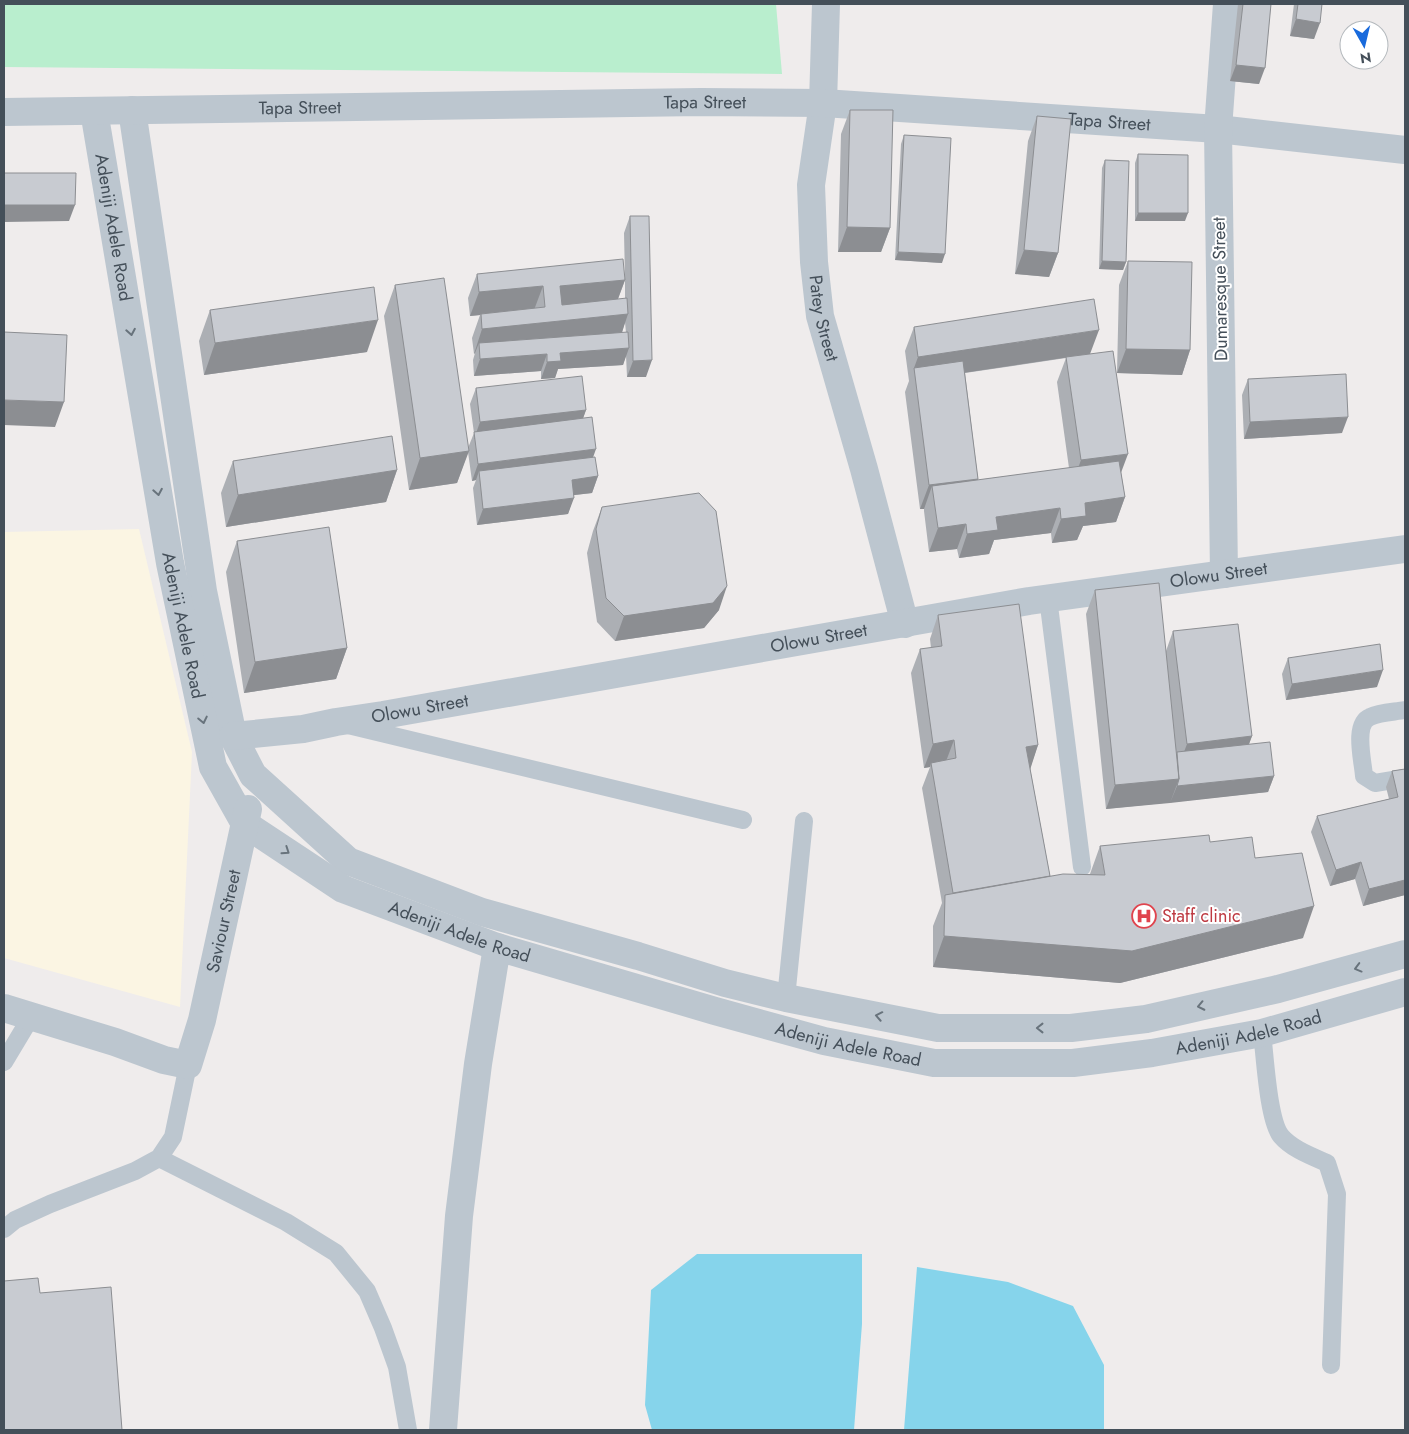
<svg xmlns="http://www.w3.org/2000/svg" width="1409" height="1434" font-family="Jost,sans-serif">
  <rect width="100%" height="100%" fill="#efecec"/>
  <path fill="#fbf5e3" d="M139,529L192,752L180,1007L4,958V532Z"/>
  <path fill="#b9eece" d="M4,4H776L782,74L4,67Z"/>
  <path fill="#86d4eb" d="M697,1254H862V1324L854,1430H652L645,1405L651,1290Z
    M917,1267L1008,1282L1073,1306L1104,1365V1430H904Z"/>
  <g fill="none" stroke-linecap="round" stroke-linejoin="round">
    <path stroke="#bcc6cf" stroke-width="18" d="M1048,598L1082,867
      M1405,710C1394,712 1380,712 1370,717C1353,724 1363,761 1364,776L1375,783L1405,778
      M348,725L743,820
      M786,998L804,821
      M1262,1033C1265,1055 1268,1120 1281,1136C1292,1149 1311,1156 1327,1163L1337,1194L1331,1365
      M4,1062L31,1017
      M159,1158L286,1222L336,1253L367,1291L383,1328L397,1367L408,1430
      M4,1229L15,1220L50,1204L135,1171L159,1158L173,1137L188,1065"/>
    <g stroke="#bcc6cf" stroke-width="28">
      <path id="s1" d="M826,4L823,103L811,185L814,262L820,316L864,469L905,624"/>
      <path d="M132,110L203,591L233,736L253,775L348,861L482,912L638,956L725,983L786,998L938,1028H1071L1146,1019L1278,989L1405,954"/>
      <path id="s2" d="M94,111L170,563L213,767L245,824L343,889L497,947L715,1011L824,1041L934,1063H1073L1152,1053L1262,1033L1405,992"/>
      <path id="s3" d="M4,112L701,102L823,103L1218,129L1405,150"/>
      <path d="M1224,574L1218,129L1227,4"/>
      <path id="s4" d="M233,736L303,729L336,722L383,715L1029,601L1405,549"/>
      <path id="s5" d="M4,1008L115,1042L164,1060L188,1065L202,1020L248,809"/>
      <path d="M443,1430L459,1216L478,1064L497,947"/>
    </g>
  </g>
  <path fill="#acafb4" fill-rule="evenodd" d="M1238,4H1271L1259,84L1230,81Z
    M1294,4H1322L1314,39L1290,36Z
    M850,110L890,228L881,252H838L841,134Z
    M1037,116L1058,253L1049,277L1015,274L1028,141Z
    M904,135L942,263L895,260L901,144Z
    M1138,154L1185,221H1135V163Z
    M1105,160L1126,262L1123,270L1099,269L1102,168Z
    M630,216L646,377H627L626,355L623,365L558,369L555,378L541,379V371L474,376L473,360L475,353L474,354L472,338L480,315L470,316L468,298L477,274L625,278L624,233ZM625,280V299H618ZM625,322L626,333H622Z
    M1128,261L1190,350L1182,375L1117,373L1119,285Z
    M395,285L468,448L474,433L470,404L476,388L586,410L583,418L598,476L592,493L574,495L568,514L477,525L473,488L476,480L472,481L468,452L457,483L409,490L384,316Z
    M210,310L367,352L204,375L199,341Z
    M914,327L1090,354L1121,472L1125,497L1116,522L1083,526L1077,540L1052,543L1051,533L994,540L989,554L959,558L957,549L929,552L924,511V509H920L905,392L909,381L905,351ZM1066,358L1057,382L1069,468L977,480L978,479L965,373Z
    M1248,379L1342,433L1244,439L1242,395Z
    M233,461L397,470L386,502L226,527L221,493Z
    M602,507L719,610L704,628L615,641L597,622L587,553L593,531Z
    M237,541L347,648L336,679L244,693L226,572Z
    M1095,590L1166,651L1173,631L1252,736L1249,744L1274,776L1268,792L1106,809L1086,614Z
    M938,615L1038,745L1030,768L1050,876L1090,874L1100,846L1210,842L1255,858L1303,938L1120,983L933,967V926L942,903L922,788L930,767L924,768L911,673L920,649L931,648L930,639Z
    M1288,658L1377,687L1286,700L1282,674Z
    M1405,769V895L1363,906L1355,879L1330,886L1311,832L1317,816L1389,799L1386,787L1392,771Z"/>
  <path fill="#8c8e92" d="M1296,19L1320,23L1314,39L1290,36Z
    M1236,65L1265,68L1259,84L1230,81Z
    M4,205H75L69,221L4,222Z
    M1138,213H1188L1185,221H1135Z
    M847,227L890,228L881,252H838Z
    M1024,250L1058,253L1049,277L1015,274Z
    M898,252L945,254L942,263L895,260Z
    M1102,261L1126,262L1123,270L1099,269Z
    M625,280L616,304L551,311L560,286Z
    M543,286L534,310L481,314L480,315L470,316L479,292Z
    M628,314L620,338L479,343L475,353L474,354L482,329Z
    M378,320L367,352L204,375L215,343Z
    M1099,330L1090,354L916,380L914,368L918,357Z
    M629,348L623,365L558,369L555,378L541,379L547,362L560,353Z
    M1126,349L1190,350L1182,375L1117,373Z
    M547,354L541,371L474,376L480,359Z
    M652,360L646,377H627L633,361Z
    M4,400L64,402L55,427L4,425Z
    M586,410L580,427L474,439L480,422Z
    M1348,417L1342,433L1244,439L1250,422Z
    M596,449L590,466L479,471L476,480L472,481L478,464Z
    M469,451L457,483L409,490L420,458Z
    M1128,454L1119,478L1072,485L1081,460Z
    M397,470L386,502L226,527L238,495Z
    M598,476L592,493L566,496L572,480Z
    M978,479L969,503L932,486L924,509H920L929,485Z
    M1125,497L1116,522L1083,526L1077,540L1052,543L1061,519L1085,503Z
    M574,498L568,514L477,525L483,509Z
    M1060,508L1051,533L994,540L989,554L959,558L967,534L996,517Z
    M966,524L957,549L929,552L938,528Z
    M727,586L719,610L704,628L615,641L624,616Z
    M347,648L336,679L244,693L255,662Z
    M1383,670L1377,687L1286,700L1292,684Z
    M1252,736L1243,760L1178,768L1187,744Z
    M954,740L945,764L931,763L930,767L924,768L933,744Z
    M1038,745L1030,770L1026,747Z
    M1274,776L1268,792L1170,803L1177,786Z
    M1179,779L1170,803L1106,809L1115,785Z
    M1361,862L1355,879L1330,886L1336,870Z
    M1405,880V895L1363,906L1369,889Z
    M1314,906L1303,938L1120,983L933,967L944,936Z"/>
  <path fill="#c8cbd1" stroke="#8c8e92" d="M1243,4H1271L1265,68L1236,65Z
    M1298,4H1322L1320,23L1296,19Z
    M850,110H893L890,228L847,227Z
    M1037,116L1071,119L1058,253L1024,250Z
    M904,135L951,138L945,254L898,252Z
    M1138,154L1188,155V213H1138Z
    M1105,160L1129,161L1126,262L1102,261Z
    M4,173H76L75,205H4Z
    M630,216H649L652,360L633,361Z
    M623,259L625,280L560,286L562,305L627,298L628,314L482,329L481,314L545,307L543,286L479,292L477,274Z
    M1128,261L1192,262L1190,350L1126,349Z
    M444,278L469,451L420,458L395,285Z
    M374,287L378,320L215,343L210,310Z
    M1094,299L1099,330L918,357L914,327Z
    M4,332L67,335L64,402L4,400Z
    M628,332L629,348L560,353L561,361L547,362V354L480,359L479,343Z
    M1113,351L1128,454L1081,460L1066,357Z
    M963,361L978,479L929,485L914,368Z
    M1346,374L1348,417L1250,422L1248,379Z
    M582,376L586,410L480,422L476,388Z
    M592,417L596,449L478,464L474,432Z
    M392,436L397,470L238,495L233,461Z
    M595,457L598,476L572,480L574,498L483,509L479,471Z
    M1119,461L1125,497L1085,503L1086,516L1061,519L1060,508L996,517L998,530L967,534L966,524L938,528L932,486Z
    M699,493L716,511L727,586L713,603L624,616L606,598L596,529L602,507Z
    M329,527L347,648L255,662L237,541Z
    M1159,583L1179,779L1115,785L1095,590Z
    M1019,604L1038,745L1026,747L1050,876L953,893L931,763L956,758L954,740L933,744L920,649L942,646L938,615Z
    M1238,624L1252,736L1187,744L1173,631Z
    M1380,644L1383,670L1292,684L1288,658Z
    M1270,742L1274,776L1177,786L1179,779L1177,752Z
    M1405,769V880L1369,889L1361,862L1336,870L1317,816L1398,797L1392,771Z
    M1209,835L1210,842L1252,837L1255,858L1302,853L1314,906L1132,951L944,936L945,895L1063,874L1105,875L1100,846Z
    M38,1278L40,1293L111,1287L122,1430H4V1281Z"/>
  <defs><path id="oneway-chevron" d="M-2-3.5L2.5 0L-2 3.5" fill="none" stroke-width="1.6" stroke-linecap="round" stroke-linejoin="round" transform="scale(1.25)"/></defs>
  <g stroke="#68737c">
    <use href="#oneway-chevron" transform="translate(131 332) rotate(80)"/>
    <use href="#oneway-chevron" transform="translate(158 492) rotate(80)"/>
    <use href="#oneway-chevron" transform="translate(203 720) rotate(78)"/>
    <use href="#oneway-chevron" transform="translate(286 851) rotate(34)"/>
    <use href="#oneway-chevron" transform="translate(1358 968) rotate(165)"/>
    <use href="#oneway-chevron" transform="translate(1201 1006) rotate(168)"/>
    <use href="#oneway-chevron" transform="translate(879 1016) rotate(-169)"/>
    <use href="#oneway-chevron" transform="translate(1040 1028) rotate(-180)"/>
  </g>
  <defs>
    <g id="hospital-ring" transform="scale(1.25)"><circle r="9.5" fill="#fff" stroke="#e0444e" stroke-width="1.5"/><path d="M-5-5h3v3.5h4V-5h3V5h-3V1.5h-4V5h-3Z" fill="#e0444e"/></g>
  </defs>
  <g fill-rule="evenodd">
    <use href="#hospital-ring" x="1144" y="916"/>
  </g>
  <g text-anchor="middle" stroke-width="4" stroke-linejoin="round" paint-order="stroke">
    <g font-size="18" fill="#444f59" stroke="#fff">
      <text dy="6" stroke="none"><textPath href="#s3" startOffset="701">Tapa Street</textPath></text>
      <text dy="6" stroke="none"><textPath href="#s3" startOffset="296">Tapa Street</textPath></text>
      <text dy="6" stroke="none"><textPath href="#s3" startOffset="1106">Tapa Street</textPath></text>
      <text dy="6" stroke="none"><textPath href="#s2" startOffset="118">Adeniji Adele Road</textPath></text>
      <text transform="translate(1220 289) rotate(-91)" y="6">Dumaresque Street</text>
      <text dy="6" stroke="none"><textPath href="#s1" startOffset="316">Patey Street</textPath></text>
      <text dy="6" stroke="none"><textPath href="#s4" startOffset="999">Olowu Street</textPath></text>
      <text dy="6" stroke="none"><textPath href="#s2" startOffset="522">Adeniji Adele Road</textPath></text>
      <text dy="6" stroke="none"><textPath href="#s4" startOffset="594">Olowu Street</textPath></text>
      <text dy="6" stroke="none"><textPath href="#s4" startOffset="189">Olowu Street</textPath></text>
      <text dy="6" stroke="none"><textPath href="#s5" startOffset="341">Saviour Street</textPath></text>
      <text dy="6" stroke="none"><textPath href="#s2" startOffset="974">Adeniji Adele Road</textPath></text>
      <text dy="6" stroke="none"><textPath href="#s2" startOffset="1784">Adeniji Adele Road</textPath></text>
      <text dy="6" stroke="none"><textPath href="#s2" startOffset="1379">Adeniji Adele Road</textPath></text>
    </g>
    <g font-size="18" fill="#be3a42" stroke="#fff" text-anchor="start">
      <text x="1162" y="922">Staff clinic</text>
    </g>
  </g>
  <rect width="1409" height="1434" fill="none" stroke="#444f59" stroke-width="10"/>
  <g transform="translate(1364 45) rotate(172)"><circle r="24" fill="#ffffff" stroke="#b4b9bd"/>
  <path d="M0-4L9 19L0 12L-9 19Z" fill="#196adc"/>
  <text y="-8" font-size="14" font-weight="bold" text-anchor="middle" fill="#444f59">N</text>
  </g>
</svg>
